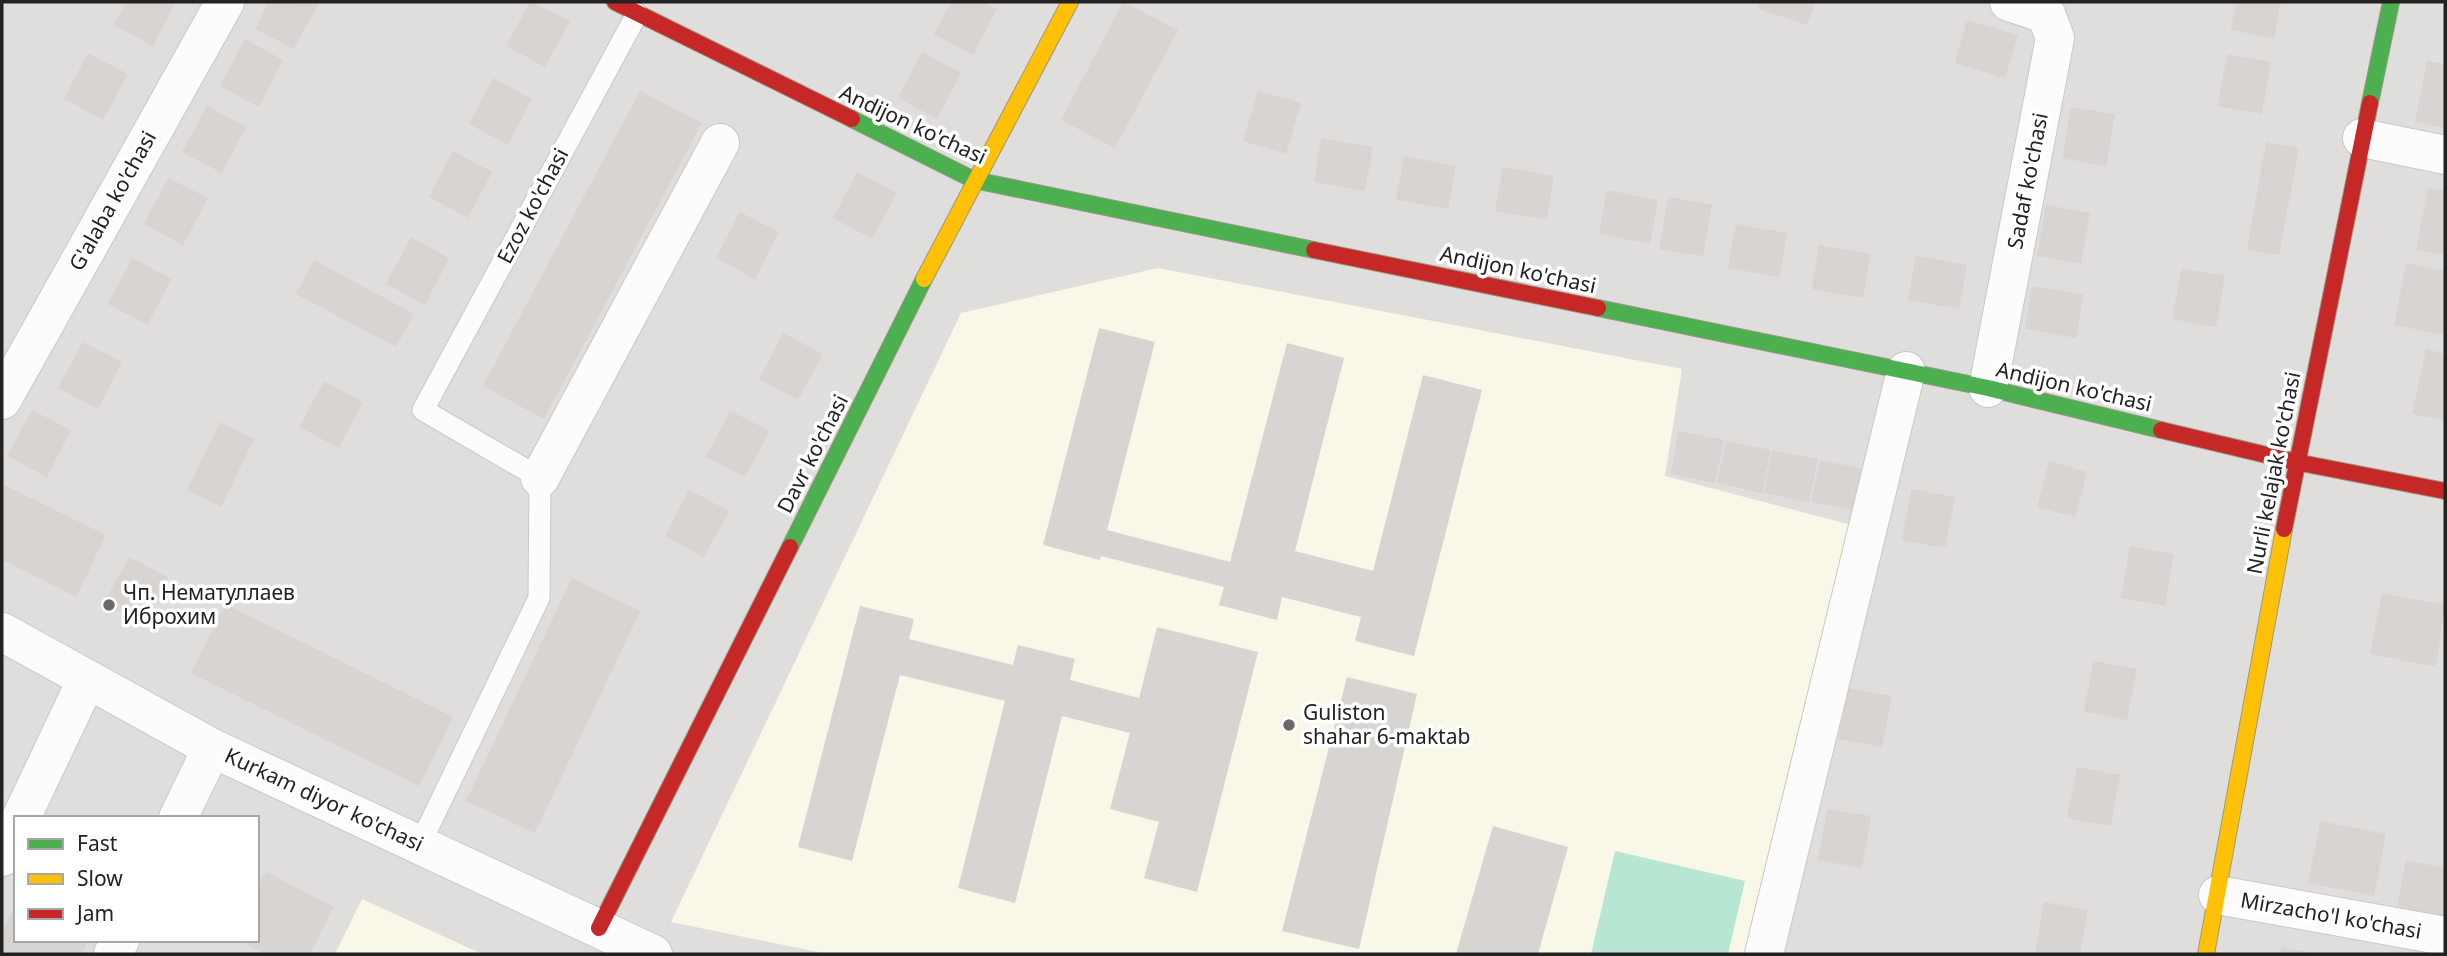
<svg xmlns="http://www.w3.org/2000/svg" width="2447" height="956" font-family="'Noto Sans',sans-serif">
  <rect width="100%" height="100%" fill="#f0eeeb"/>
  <path fill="#dfdedc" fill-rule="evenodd" d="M2,2H2445V954H2ZM16,818H257V940H16Z"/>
  <path fill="#f8f7e8" d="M1158,268L1682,369L1665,476L1863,528L1757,954H828L671,922L961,313Z
    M362,899L482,954H335Z"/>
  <path fill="#b7e6d2" d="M1615,851L1745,881L1728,954H1591Z"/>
  <path fill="#d7d4d2" d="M126,2H176L153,46L114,25Z
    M269,2L318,4L294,49L255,29Z
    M530,2L570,21L545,67L506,46Z
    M951,2H985L997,9L973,55L934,34Z
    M1123,2L1178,30L1115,148L1061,120Z
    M1760,2H1815L1807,25L1758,9Z
    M2236,2H2281L2274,38L2231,30Z
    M1967,20L2018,35L2005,78L1955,63Z
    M245,39L283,60L259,107L220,86Z
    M922,52L961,73L937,119L898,98Z
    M88,53L128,74L103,120L64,99Z
    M2227,54L2271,62L2262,114L2218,106Z
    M2427,61L2445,64V128L2415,122Z
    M493,78L532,99L508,145L469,124Z
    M640,91L702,123L544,419L483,386Z
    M1258,91L1301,103L1286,154L1243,141Z
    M207,106L246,127L222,173L182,152Z
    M2071,107L2115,114L2106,166L2062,158Z
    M1321,138L1373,147L1365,191L1314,182Z
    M2266,142L2299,148L2279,255L2247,249Z
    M453,151L492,172L468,218L429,197Z
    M1404,156L1456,166L1448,209L1396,200Z
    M1503,167L1554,176L1547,220L1495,211Z
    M857,172L897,193L872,239L833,218Z
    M168,178L208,198L183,245L144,224Z
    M2428,188L2445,191V255L2416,249Z
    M1607,190L1658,200L1650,244L1599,234Z
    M1668,197L1712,205L1703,256L1659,249Z
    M2046,205L2090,213L2081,264L2037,256Z
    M740,212L779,232L755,279L716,258Z
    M1736,224L1787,233L1780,277L1728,268Z
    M411,237L449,258L425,305L386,284Z
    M1819,245L1871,254L1863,298L1812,289Z
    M1916,256L1967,265L1959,309L1908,300Z
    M132,258L172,279L147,325L108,304Z
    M314,260L414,314L396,347L296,294Z
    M2406,263L2445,271V335L2394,325Z
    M2182,268L2225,276L2216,327L2172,319Z
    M2032,286L2084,294L2076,338L2025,329Z
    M1099,328L1155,342L1107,530L1230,562L1287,343L1344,358L1295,551L1373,571L1423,375L1482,390L1414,656L1355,641L1361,617L1282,597L1277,620L1219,605L1224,587L1101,556L1100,560L1043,545Z
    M783,333L823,354L798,400L759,379Z
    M83,342L122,362L98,409L58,388Z
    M2426,349L2445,354V421L2412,414Z
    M324,381L363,402L339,448L299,427Z
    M32,410L71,430L47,477L7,456Z
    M730,411L770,431L745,477L706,457Z
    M220,422L254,439L221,507L187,490Z
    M1679,431L1724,440L1715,483L1670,474Z
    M1726,441L1771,450L1762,493L1717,483Z
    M1772,450L1818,459L1809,502L1764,493Z
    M1820,460L1865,469L1856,511L1811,502Z
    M2049,461L2087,472L2075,517L2037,507Z
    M2,484L106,535L76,597L2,560Z
    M1911,489L1955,497L1945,548L1902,540Z
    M689,490L729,511L704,557L665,536Z
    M2130,546L2174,554L2165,606L2121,598Z
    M129,557L168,577L144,624L104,603Z
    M572,578L640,611L535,833L466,801Z
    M2382,593L2445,605L2436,667L2370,654Z
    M225,604L453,717L419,786L191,673Z
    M860,606L914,619L909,639L1013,665L1018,645L1075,659L1070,680L1139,698L1157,627L1258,652L1197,892L1144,878L1159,822L1110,809L1130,733L1062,716L1015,903L958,888L1005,701L900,675L852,861L798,847Z
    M2093,661L2137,669L2127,720L2084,712Z
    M1347,677L1417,694L1359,949L1282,931Z
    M1848,688L1892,696L1882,747L1839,739Z
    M2077,767L2120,775L2111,826L2067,818Z
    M1827,809L1871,816L1862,868L1818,860Z
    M2320,821L2386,834L2374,896L2308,883Z
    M1493,826L1568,847L1538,954H1456Z
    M2406,860L2445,868V916L2397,907Z
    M266,872L334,907L310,954H265L238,940H257V889Z
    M2044,902L2088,910L2080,954L2035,953Z
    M16,903V940H88L82,954H2V932Z
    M2281,947L2314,953L2313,954H2280Z"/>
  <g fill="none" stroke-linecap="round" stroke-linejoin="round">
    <g stroke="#c9c8c7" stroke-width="23">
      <path id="lane" d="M420,844L539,598L540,478L423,410L637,14"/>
    </g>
    <g stroke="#c9c8c7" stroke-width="40">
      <path id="street" d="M2362,138L2445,155
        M1988,388L2055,38L2046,14L2009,2
        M2,400L225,2
        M540,478L720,143
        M2,632L212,748L653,954
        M21,818L87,679
        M178,818L212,748
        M2,857L16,828
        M2218,895L2445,936
        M113,954L120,940
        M1764,954L1906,371"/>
    </g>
    <g stroke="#999a82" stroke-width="18">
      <path id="fast" d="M2370,103L2391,2
        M852,119L974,180L1314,250
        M1598,308L1988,388L2161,430
        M790,547L924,279"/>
    </g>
    <g stroke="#999a82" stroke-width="18">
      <path id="slow" d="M924,279L1070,2
        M2206,954L2284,529"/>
    </g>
    <g stroke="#999a82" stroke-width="18">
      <path id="jam" d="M615,2L852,119
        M1314,250L1598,308
        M2161,430L2296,462L2445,491
        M2284,529L2370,103
        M599,928L790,547"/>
    </g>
    <use href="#lane" stroke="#fdfcfc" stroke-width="21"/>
    <use href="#street" stroke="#fdfcfc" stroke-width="38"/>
    <use href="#fast" stroke="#4caf50" stroke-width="16"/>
    <use href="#slow" stroke="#ffc107" stroke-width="16"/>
    <use href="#jam" stroke="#c62828" stroke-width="16"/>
  </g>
  <g fill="#6a6968" stroke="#fff" stroke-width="2.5">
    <circle cx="109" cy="605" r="7"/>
    <circle cx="1289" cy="725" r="7"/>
  </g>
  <g text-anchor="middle" stroke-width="7" stroke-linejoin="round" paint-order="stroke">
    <g font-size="21" fill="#222" stroke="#fff">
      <text transform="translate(913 125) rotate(25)" y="7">Andijon ko'chasi</text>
      <text transform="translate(2028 181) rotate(-79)" y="7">Sadaf ko'chasi</text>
      <text transform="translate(113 201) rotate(-61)" y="7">G'alaba ko'chasi</text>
      <text transform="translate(533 206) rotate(-62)" y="7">Ezoz ko'chasi</text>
      <text transform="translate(1518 270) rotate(12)" y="7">Andijon ko'chasi</text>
      <text transform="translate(2074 387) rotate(13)" y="7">Andijon ko'chasi</text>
      <text transform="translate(813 454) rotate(-63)" y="7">Davr ko'chasi</text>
      <text transform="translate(2274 473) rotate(-79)" y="7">Nurli kelajak ko'chasi</text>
      <text transform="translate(324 800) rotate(25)" y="7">Kurkam diyor ko'chasi</text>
      <text transform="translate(2331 916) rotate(10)" y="7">Mirzacho'l ko'chasi</text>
    </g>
    <g font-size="21" fill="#222" stroke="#fff" text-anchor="start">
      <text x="123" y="600">Чп. Нематуллаев<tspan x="123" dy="24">Иброхим</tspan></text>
      <text x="1303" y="720">Guliston<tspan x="1303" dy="24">shahar 6-maktab</tspan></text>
    </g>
  </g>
  <rect width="2447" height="956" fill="none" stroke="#222222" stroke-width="7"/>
  <rect x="14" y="816" width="245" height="126" fill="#ffffff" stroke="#a7a7a7" stroke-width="2"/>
  <rect x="28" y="839" width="35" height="10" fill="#4caf50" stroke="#a7a7a7" stroke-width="2"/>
  <text x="77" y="851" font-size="21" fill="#222222">Fast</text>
  <rect x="28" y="874" width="35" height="10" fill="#ffc107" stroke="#a7a7a7" stroke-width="2"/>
  <text x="77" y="886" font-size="21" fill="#222222">Slow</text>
  <rect x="28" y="909" width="35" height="10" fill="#c62828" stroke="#a7a7a7" stroke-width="2"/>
  <text x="77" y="921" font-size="21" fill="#222222">Jam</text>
</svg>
